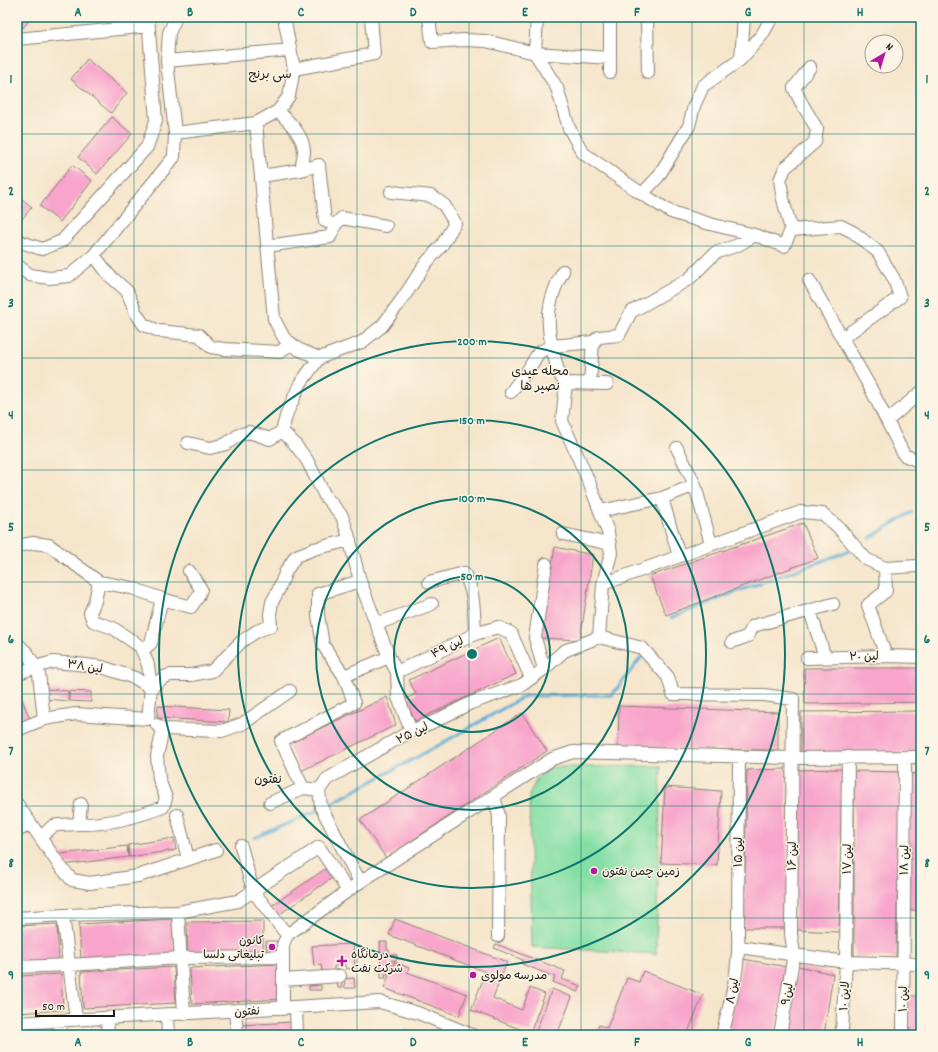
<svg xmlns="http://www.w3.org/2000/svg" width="938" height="1052" font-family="Dekko,'Playpen Sans Arabic',sans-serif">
  <rect width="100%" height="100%" fill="#fcf5e5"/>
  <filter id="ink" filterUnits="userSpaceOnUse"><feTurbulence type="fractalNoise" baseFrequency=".025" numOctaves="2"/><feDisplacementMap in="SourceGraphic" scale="8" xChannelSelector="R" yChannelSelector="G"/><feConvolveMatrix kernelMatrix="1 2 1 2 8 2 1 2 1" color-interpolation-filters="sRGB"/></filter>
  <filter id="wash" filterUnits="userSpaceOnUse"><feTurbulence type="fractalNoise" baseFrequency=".012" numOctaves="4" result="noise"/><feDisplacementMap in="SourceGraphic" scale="16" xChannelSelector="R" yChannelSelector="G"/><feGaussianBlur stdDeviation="0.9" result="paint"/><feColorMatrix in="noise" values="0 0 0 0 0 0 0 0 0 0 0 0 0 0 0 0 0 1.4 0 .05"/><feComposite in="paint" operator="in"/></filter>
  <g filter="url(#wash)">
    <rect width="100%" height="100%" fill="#f5e5cb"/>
    <path fill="#85dfa5" stroke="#507e60" d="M661,766L656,954L532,947L529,795L537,778L552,767Z"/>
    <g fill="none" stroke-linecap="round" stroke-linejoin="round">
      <path stroke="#5badd6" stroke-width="3" d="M870,538L912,512
        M671,618L733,593L849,551
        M330,804L432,749L525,696L612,695L643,655
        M254,838L319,810"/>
    </g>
    <g id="blocks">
      <path fill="#f8a4cb" d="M17,17H32L23,28L17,23Z
        M87,59L127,93L111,113L71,79Z
        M112,117L132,134L97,174L78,157Z
        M72,165L92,181L60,222L40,206Z
        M17,195L32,207L17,225Z
        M803,523L818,558L666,615L650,576Z
        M555,547L593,555L580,640L539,638Z
        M499,638L516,674L415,721L405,699L416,694L409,680Z
        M804,668H921V702L805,704Z
        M17,688L31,721L17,727Z
        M47,689L68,691V701L46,699Z
        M69,691L91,692V702L69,701Z
        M387,697L396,725L301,771L287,744Z
        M158,706L229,710L228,722L157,718Z
        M619,706L778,712V750L618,749Z
        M921,711V753L801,754V712Z
        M522,713L547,751L386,858L360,820Z
        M786,769L788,928H744L747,770Z
        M842,769L839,932L795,930V770Z
        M854,771L900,772L896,958L854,956Z
        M921,773V910H909V774Z
        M665,787L721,791L717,865L661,863Z
        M174,838L176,850L129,857L128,845Z
        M127,846L128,857L62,865L61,854Z
        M325,869L332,878L277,916L270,907Z
        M172,919L174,956L81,961L79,924Z
        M395,919L507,962L493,998L522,1010L530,988L545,994L530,1033L471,1010L486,972L389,935Z
        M263,921V955L188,956L187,922Z
        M57,924L59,961L17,963V926Z
        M266,941H277V954L267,953Z
        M380,942H387V950H389V955H397V960L389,961V969H388V974H385L386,978H381Z
        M353,944L355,968L346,969L345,965L334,966V971L322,972L321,965L314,966L312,946Z
        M496,944L565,971L562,979L581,986L578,992L553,982L555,977L522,964L523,960L494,948Z
        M743,959L787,967L774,1035H727Z
        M394,962L409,968L407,972L467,994L459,1016L384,988Z
        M280,964L282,999L192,1004L190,968Z
        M798,966L833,974L824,1035H784Z
        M174,967L176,1003L83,1008L81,972Z
        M643,971L703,995L687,1035H595L599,1025L607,1028L627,978L639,982Z
        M61,974L63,1010L17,1013V976Z
        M354,978L355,988H345L344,979Z
        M337,980H341L342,988H338Z
        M321,985V990H309V986Z
        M552,989L572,997L557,1035H539L535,1034Z
        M908,996H921V1035H908Z
        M291,1022L292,1035H243L242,1025Z
        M405,1029L421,1035H402Z"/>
    </g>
  </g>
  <g filter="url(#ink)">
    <use href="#blocks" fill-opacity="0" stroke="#888074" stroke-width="1"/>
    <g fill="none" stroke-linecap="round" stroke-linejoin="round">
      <g stroke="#888074" stroke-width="14">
        <path id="minor" d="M429,17L432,42L464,40L486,41L535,53L610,58
          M537,17L535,53L557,88L569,128L583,153L642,194L671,212L710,224L755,235L784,246L791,230L783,199L780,180L785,168L815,142L817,129L801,102L794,88L810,67
          M610,17V72
          M647,17L648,73
          M17,39L149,26
          M741,59L744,17
          M167,61L290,50
          M294,69L374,54L371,17
          M278,111C289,122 303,134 304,151C304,157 302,164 301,170
          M256,123L274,319L284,338L298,349L319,358
          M175,133L256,123L278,111L289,96L294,69L284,17
          M261,176L301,170L319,165L325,221L335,225
          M391,192L431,196L444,205L455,223L442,245L426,263L403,298L382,326L362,342L319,358L300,384L287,413L282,431L294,443L307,460L325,496L342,516L348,534L360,581L389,657L397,672
          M642,194L658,177L689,126L694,106L703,86L741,59L762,35L772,17
          M791,230L841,226L853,232L878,252L894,279L900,297L842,338
          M17,239L21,242L42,249L62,241L147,147L156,121L148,17
          M267,246L330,237L335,225L342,218L386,226
          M94,255L109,275L127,291L136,313L144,325L159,331L199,335L211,347L224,349L280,352L291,343
          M17,265L30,275L49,278L69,276L94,255L174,157L175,133L167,61L169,33L176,17
          M563,271C547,301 545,322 554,355C557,367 557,373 566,383
          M809,280L870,387L904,455L921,462
          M593,342L599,337L619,335L631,312L689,279L715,253L738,245L755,235
          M607,384L566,383L562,421L589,482L608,532L611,553L603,584L599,637L642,648L668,677L673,694L764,695L793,699L791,934L794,954L780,1035
          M511,392L528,370L539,352L552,346L593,342L590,383
          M887,421L921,392
          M188,443L210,448L226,444L239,435L249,432L270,439L282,431
          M677,448L695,485L711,544
          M662,498L679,556
          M600,511L662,498L695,485
          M563,534L610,544
          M17,546L34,543L49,545L99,582L95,601L90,613L93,621L113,628L141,647L148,665L151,688
          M885,568L916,566L921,565
          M99,582L132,588L162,599L191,607L198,597L201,589L189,571
          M429,582L464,573C475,592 474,613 475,634
          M603,584L801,512L823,514L838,527L866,559L885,568L886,591L868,605L886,656
          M810,611L825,657
          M376,624L432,604
          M732,642L748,636L753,626L833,604
          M17,643L28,654L39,674L44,719
          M142,651L151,643L162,599
          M807,658L886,656L921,657
          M544,669L535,638L546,564
          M17,674L35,667L53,662L77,664L102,667L135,678L151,688
          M344,676L323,645L318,615V594L360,581
          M157,725L163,729L222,731L242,724L290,691
          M17,730L44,719L76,714L148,719L151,688L164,677L171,675H191L212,671L242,641L257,631L271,626L270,614L272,602L278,591L286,571L296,556L314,549L350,540
          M411,731L398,697L397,672L475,634L498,627L511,633L531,678
          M319,790L303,788L281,741L354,703L344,676L389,657
          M494,796L499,816L498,936
          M270,803L303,788
          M17,804L60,866L72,880L90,883L138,876L216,850
          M177,815L188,859
          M79,824C108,825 136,817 163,807L166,798L159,779L157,756L163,729
          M17,831L31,824
          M41,837L53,826L59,825L79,824L81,804
          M241,846L253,891L319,847L348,891
          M360,882L321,807L319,790L327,779L411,731L431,723L471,703L522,685L544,669L564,651L599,637
          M63,915L76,1020
          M17,918L63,915L178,912
          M739,947L846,962L921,964
          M17,967L69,965L181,958L283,957
          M283,980L340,976
          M296,1008L297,1035
          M283,1009V945L287,935L360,882L552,759L573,752L792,758L921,757
          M235,1011L237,1035
          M184,1014L178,912L238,901L253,891L287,935
          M167,1015L168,1035
          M107,1018L108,1035
          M60,1021L61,1035
          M17,1023L380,1002L418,1013L472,1035
          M722,1035C731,1001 740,967 738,932L739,757
          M840,1035L842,1031L846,962L848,757
          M903,1035L905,758"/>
      </g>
      <use href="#minor" stroke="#fff" stroke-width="12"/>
    </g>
  </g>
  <path fill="none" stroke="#0f766e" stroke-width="1" stroke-opacity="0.55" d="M134,17V1035M246,17V1035M357,17V1035M469,17V1035M581,17V1035M692,17V1035M804,17V1035M17,134H921M17,246H921M17,358H921M17,470H921M17,582H921M17,694H921M17,806H921M17,918H921"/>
  <g fill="none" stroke="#0f766e" stroke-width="2">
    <circle cx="472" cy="654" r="78"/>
    <circle cx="472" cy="654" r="156"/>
    <circle cx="472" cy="654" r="234"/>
    <circle cx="472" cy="654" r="313"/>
  </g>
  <g fill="#b5179e" stroke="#fcf5e5" stroke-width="1.5">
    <circle cx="594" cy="871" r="4"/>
    <circle cx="272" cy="947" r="4"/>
    <path d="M340 955h4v4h4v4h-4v4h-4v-4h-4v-4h4z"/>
    <circle cx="473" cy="975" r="4"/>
  </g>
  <g text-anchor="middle" stroke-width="3" stroke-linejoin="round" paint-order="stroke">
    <g font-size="12" fill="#1c1c1c" stroke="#fcf5e5">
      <text transform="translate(447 647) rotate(-26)" y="4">لین ۴۹</text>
      <text transform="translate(864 656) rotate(-1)" y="4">لین ۲۰</text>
      <text transform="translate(85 666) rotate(9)" y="4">لین ۳۸</text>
      <text transform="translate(412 733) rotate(-26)" y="4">لین ۲۵</text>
      <text transform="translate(738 852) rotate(-90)" y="4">لین ۱۵</text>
      <text transform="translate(792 856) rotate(-90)" y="4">لین ۱۶</text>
      <text transform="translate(847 859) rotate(-90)" y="4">لین ۱۷</text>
      <text transform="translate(904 860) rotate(-89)" y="4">لین ۱۸</text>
      <text transform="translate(732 991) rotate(-79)" y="4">لین ۸</text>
      <text transform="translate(787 994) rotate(-80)" y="4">لین۹</text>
      <text transform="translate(844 996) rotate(-87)" y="4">لاین ۱۰</text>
      <text transform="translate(903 999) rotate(-90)" y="4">لین ۱۰</text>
      <text transform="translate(247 1011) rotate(-3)" y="4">نفتون</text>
    </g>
    <g font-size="12" fill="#1c1c1c" stroke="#fcf5e5" text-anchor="start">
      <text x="602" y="875">زمین چمن نفتون</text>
      <text x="264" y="944" text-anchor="end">کانون<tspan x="264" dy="14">تبلیغاتی دلسا</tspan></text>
      <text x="351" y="958">درمانگاه<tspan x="351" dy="14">شرکت نفت</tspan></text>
      <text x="481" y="979">مدرسه مولوی</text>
    </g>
    <g font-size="13" fill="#1c1c1c" stroke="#fcf5e5">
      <text x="270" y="78">سی برنج</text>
      <text x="540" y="375">محله عیدی<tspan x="540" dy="15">نصیر ها</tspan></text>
      <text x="268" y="783">نفتون</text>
    </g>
  </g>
  <circle cx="472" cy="654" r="6" fill="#0f766e" stroke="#fcf5e5" stroke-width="2"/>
  <g font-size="12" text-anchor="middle" font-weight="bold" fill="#0f766e" stroke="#fcf5e5" stroke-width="3" stroke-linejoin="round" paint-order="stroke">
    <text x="472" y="345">200 m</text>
    <text x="472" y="424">150 m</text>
    <text x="472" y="502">100 m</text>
    <text x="472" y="580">50 m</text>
  </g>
  <rect width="938" height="1052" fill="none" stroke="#fcf5e5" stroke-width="44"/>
  <g transform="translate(884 54) rotate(38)"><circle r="19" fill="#fcf5e5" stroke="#a29e95"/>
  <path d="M0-3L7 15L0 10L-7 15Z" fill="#b5179e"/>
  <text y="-6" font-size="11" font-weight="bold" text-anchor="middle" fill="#1c1c1c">N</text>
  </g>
  <path d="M36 1010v6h78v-6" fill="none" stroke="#1c1c1c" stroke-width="2"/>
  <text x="42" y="1010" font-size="12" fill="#1c1c1c" stroke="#fcf5e5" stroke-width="3" paint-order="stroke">50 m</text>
  <rect x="22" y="22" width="894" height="1008" fill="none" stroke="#0f766e" stroke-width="1.5"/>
  <g font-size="13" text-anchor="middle" font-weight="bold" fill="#0f766e">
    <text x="78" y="16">A</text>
    <text x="190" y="16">B</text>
    <text x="301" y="16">C</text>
    <text x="413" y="16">D</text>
    <text x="525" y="16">E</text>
    <text x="637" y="16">F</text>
    <text x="748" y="16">G</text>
    <text x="860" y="16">H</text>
    <text x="11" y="83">1</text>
    <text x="927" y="83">1</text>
    <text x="11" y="195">2</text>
    <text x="927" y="195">2</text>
    <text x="11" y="307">3</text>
    <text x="927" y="307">3</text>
    <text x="11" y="419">4</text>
    <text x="927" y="419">4</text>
    <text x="11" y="531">5</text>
    <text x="927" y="531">5</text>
    <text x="11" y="643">6</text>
    <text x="927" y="643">6</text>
    <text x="11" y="755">7</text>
    <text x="927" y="755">7</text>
    <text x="11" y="867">8</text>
    <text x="927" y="867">8</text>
    <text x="11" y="979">9</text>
    <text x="927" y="979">9</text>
    <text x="78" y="1046">A</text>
    <text x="190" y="1046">B</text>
    <text x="301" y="1046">C</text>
    <text x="413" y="1046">D</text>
    <text x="525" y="1046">E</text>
    <text x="637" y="1046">F</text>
    <text x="748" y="1046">G</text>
    <text x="860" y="1046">H</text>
  </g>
</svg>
